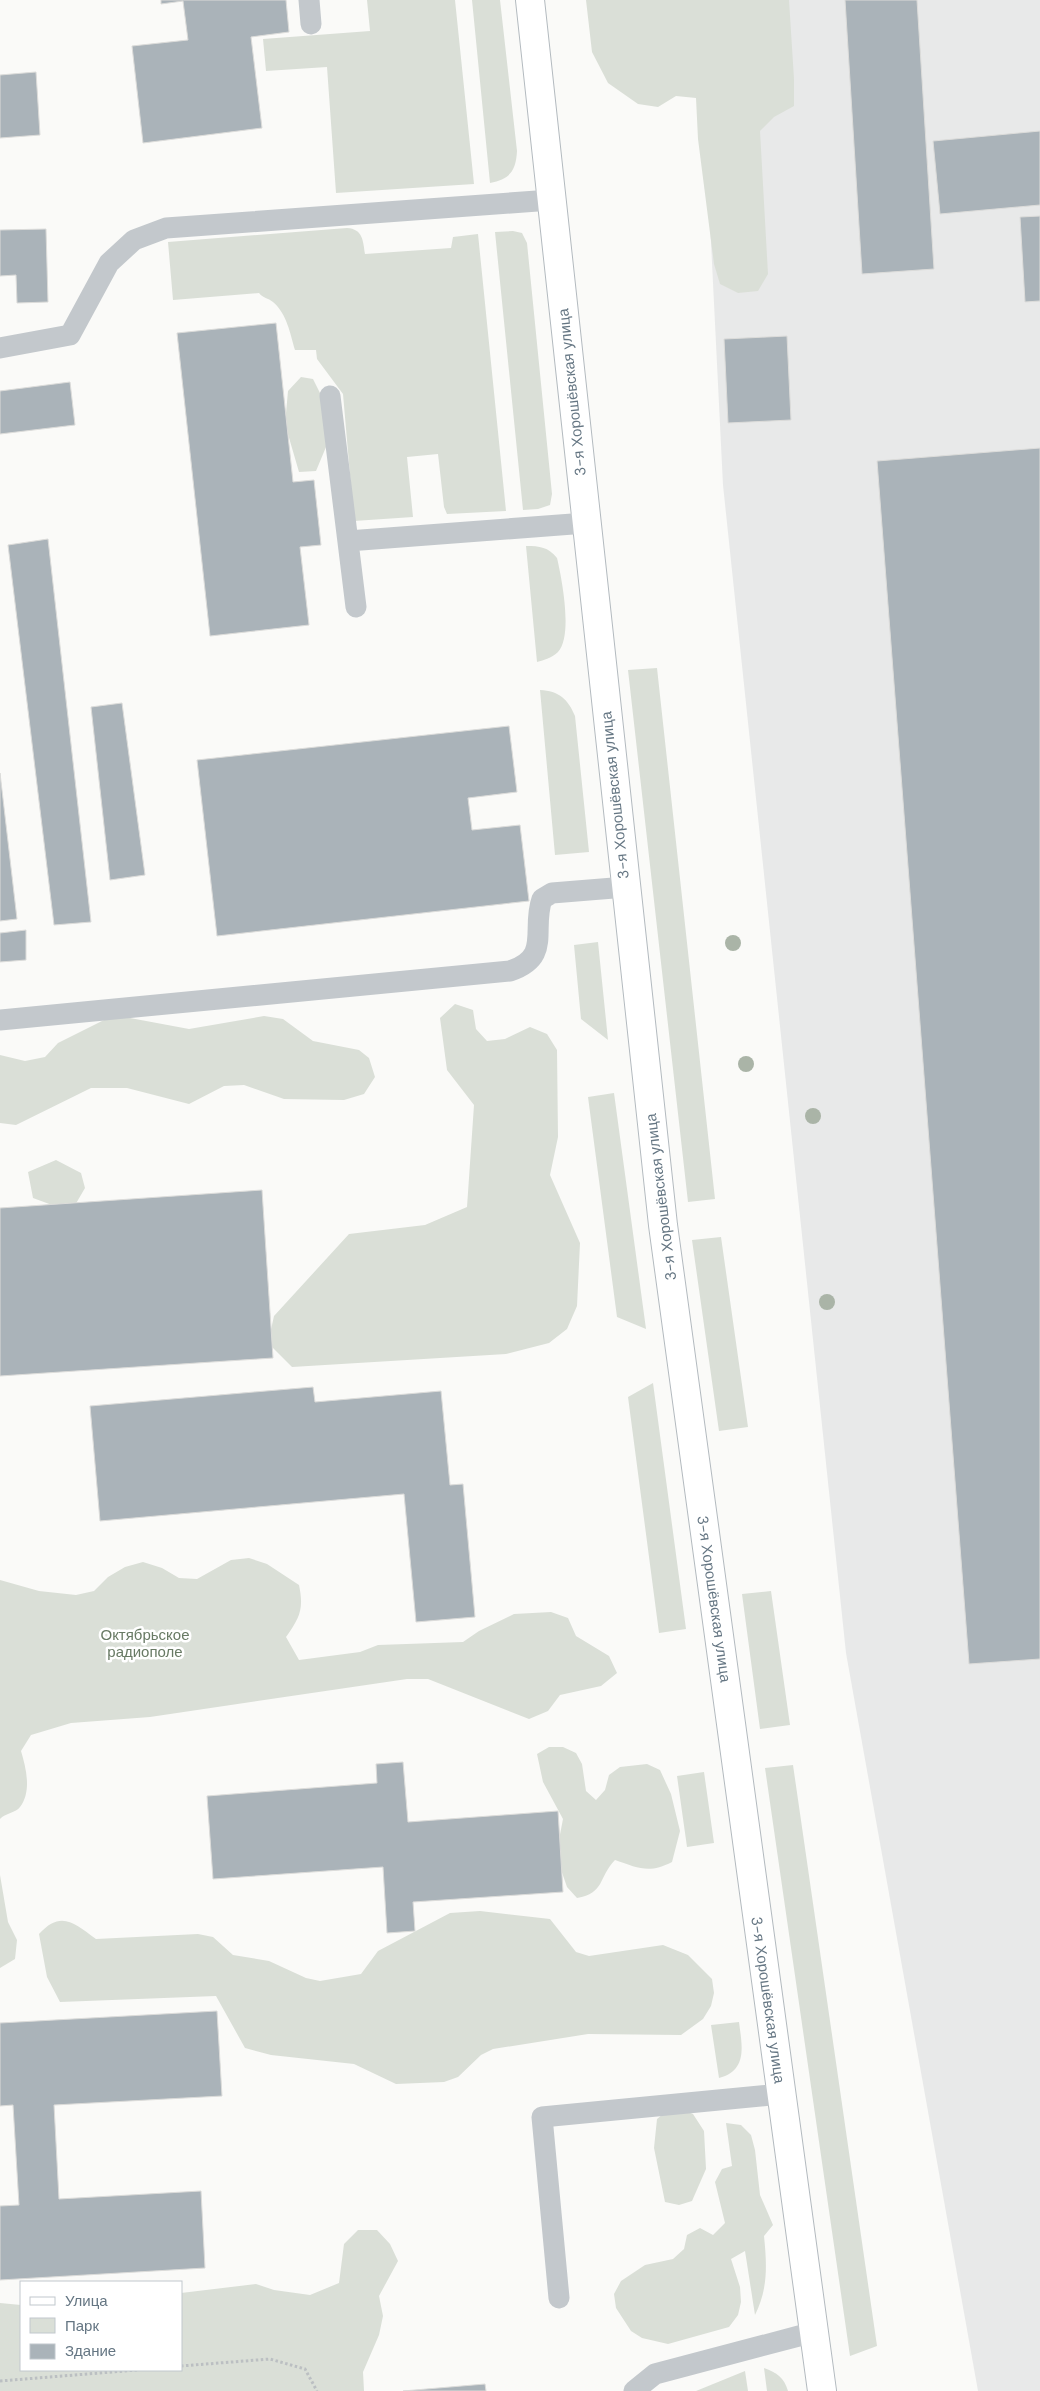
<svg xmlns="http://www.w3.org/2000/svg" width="1040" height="2391" font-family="'DM Sans',sans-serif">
  <rect width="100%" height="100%" fill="#fafaf8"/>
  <path fill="#e8e9e9" d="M699,0H1040V2391H978L846,1653L723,485Z"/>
  <path fill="#dadfd7" d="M367,0H455L474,184L336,193L327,67L266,71L263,39L370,31Z
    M472,0H500L517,151C516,172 509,179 490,183Z
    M586,0H789L794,79V106L774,117L760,131L768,274L758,291L738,293L720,284L714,264L698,139L696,98L676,96L658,107L638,104L608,83L592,52Z
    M347,228C363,229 363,241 365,254L451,248L453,237L478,234L506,511L447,514L444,507L438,454L407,457L413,517L354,521L343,394L317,359L316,350H295C290,333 287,314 273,302C268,298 263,298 259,293L173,300L168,242Z
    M513,231L522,233L527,243L552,494L550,505L538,509L523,510L495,232Z
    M301,377L313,379L325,403L326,447L316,471L299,472L285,424L288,391Z
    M526,546C540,546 548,547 557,558C562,579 573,636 558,652C552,658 544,660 537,662Z
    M657,668L715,1199L688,1202L628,670Z
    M540,690C559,691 568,699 575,716L589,852L555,855Z
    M598,942L608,1040L581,1019L574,945Z
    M455,1004L473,1010L476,1029L487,1041L505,1039L530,1027L547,1034L557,1050L558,1137L550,1175L580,1243L577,1306L567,1329L549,1343L506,1354L292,1367L268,1343L274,1316L349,1234L425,1225L467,1207L474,1105L447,1070L440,1018Z
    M114,1015L189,1029L264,1016L283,1019L313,1041L359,1050L369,1058L375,1077L364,1094L344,1100L284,1099L244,1085L224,1086L189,1104L127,1088H91L16,1125L0,1123V1055L25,1061L45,1057L58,1043Z
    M614,1093L646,1329L617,1317L588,1097Z
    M56,1160L81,1173L85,1188L71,1212L33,1198L28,1172Z
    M721,1237L748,1427L719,1431L692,1240Z
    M653,1383L686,1629L659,1633L628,1397Z
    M249,1558L267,1564L299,1585C304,1609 300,1617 286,1637L299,1660L360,1652L378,1645L463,1642L479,1631L514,1614L551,1612L568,1618L576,1636L609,1656L617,1673L601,1686L560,1695L548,1711L529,1719L428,1679H407L150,1717L71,1723L31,1735L21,1751C26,1768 32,1791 20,1807C16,1813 5,1813 0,1819V1580L39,1591L76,1595L94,1591L108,1577L125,1567L143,1562L162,1568L179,1578L197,1579L231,1560Z
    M771,1591L790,1725L760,1729L742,1594Z
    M549,1747H563L576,1753L582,1764L586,1791L596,1800L605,1790L609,1775L620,1767L647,1764L660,1770L671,1794L680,1831L672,1862C649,1874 638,1868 615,1860C598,1878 605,1893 577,1898L567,1887L556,1855L563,1819L543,1782L537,1754Z
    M793,1765L877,2346L850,2356L765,1768Z
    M704,1772L714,1843L687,1847L677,1776Z
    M0,1875L8,1922L17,1940L15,1959L0,1968Z
    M480,1911L550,1919L576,1952L589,1956L663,1945L688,1955L712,1979L714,1993L711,2006L703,2019L681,2035L588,2034L493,2049L481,2055L458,2077L444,2082L396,2084L354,2064L271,2055L245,2048L216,1996L60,2002L47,1977L39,1934C61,1910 74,1923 96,1939L198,1934L213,1937L233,1955L269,1961L306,1978L320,1981L361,1974L378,1951L450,1913Z
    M739,2022C742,2046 748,2070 719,2078L711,2025Z
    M681,2109L693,2114L704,2131L706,2169L692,2201L679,2205L665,2202L654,2148L657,2119L668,2110Z
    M726,2123L741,2125L751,2135L755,2150L760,2195L773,2225L764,2236C767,2265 768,2289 755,2315L745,2251L731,2259L740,2287L741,2302L738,2315L729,2327L668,2344L642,2338L631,2331L616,2308L614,2294L621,2281L645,2265L673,2259L684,2249L687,2235L700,2228L713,2235L725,2223L715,2182L722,2169L732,2166Z
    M358,2230H377L390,2244L398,2261L379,2296L383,2316L379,2335L363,2372L364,2391H0V2303L21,2305V2370H181V2293L256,2284L274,2290L310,2295L339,2283L344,2244Z
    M764,2368C777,2373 784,2377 788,2391H767Z
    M745,2371L748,2391H696Z"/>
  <path fill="#aab3b9" stroke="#dcdcda" d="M161,0H286L289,32L251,37L262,128L143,143L132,46L188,40L183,1L161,4Z
    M845,0H917L934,269L862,274Z
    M36,72L40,135L0,138V75Z
    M1040,131V205L940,214L933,141Z
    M1040,216V301L1025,302L1020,217Z
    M46,229L48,302L17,303L16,275L0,276V230Z
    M276,323L293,482L314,480L321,545L300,547L309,625L210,636L177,333Z
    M787,336L791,420L728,423L724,339Z
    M70,382L75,425L0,434V391Z
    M1040,448V1659L969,1664L877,461Z
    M48,539L91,922L54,925L8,545Z
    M122,703L145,875L110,880L91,707Z
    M509,726L517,792L468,798L472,830L520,825L529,901L217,936L197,760Z
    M0,773L17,919L0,921Z
    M26,930V960L0,962V933Z
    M262,1190L273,1358L0,1376V1208Z
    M313,1387L315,1402L441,1391L450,1485L463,1484L475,1617L416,1622L404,1494L100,1521L90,1406Z
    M403,1762L408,1822L558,1811L563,1892L413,1902L415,1931L387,1933L383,1867L213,1879L207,1796L377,1783L376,1764Z
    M217,2011L222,2096L54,2105L59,2199L201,2191L205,2268L0,2280V2206L19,2205L13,2105L0,2106V2023Z
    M485,2384L486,2391H403Z"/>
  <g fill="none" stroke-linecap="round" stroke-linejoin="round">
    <g stroke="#b3babf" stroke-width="30">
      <path id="secondary" d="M530,0L663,1225L822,2391"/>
    </g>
    <path stroke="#bbbfc2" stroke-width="3" stroke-dasharray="2.5 2.5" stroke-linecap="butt" d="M181,2366L270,2359L305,2369L317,2391
      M0,2381L137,2370"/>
    <path stroke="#c3c8cc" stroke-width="21" d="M309,0L311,24
      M0,348L70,335L109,263L134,240L166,228L551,200
      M330,396L356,607
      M348,541L586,523
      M0,1020L510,971C552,957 531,930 542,899L552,893L626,887
      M559,2298L542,2117L781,2094
      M634,2391L655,2374L814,2332"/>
    <use href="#secondary" stroke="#fff" stroke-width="28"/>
  </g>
  <g fill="#aab4a7">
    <circle cx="733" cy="943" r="8"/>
    <circle cx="746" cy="1064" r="8"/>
    <circle cx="813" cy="1116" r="8"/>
    <circle cx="827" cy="1302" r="8"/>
  </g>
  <g text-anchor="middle" stroke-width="5" stroke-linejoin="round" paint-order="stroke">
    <g font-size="15" fill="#657683" stroke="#fff">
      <text transform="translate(572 392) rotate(-96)" y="5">3-я Хорошёвская улица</text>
      <text transform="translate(615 795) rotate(-96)" y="5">3-я Хорошёвская улица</text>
      <text transform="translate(661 1197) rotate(-97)" y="5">3-я Хорошёвская улица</text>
      <text transform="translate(714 1599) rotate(82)" y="5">3-я Хорошёвская улица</text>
      <text transform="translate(768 2000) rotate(82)" y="5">3-я Хорошёвская улица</text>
    </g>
    <g font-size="15" fill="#687a64" stroke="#fff">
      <text x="145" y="1640">Октябрьское<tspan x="145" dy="17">радиополе</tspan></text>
    </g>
  </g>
  <rect x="20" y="2281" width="162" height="90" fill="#ffffff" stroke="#c1c8cd"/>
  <rect x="30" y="2297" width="25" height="8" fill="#ffffff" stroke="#c1c8cd"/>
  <text x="65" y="2306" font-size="15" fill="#657683">Улица</text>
  <rect x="30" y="2318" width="25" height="15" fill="#dadfd7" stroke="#c1c8cd"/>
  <text x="65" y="2331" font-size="15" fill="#657683">Парк</text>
  <rect x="30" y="2344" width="25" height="15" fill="#aab3b9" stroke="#c1c8cd"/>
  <text x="65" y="2356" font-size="15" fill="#657683">Здание</text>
</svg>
